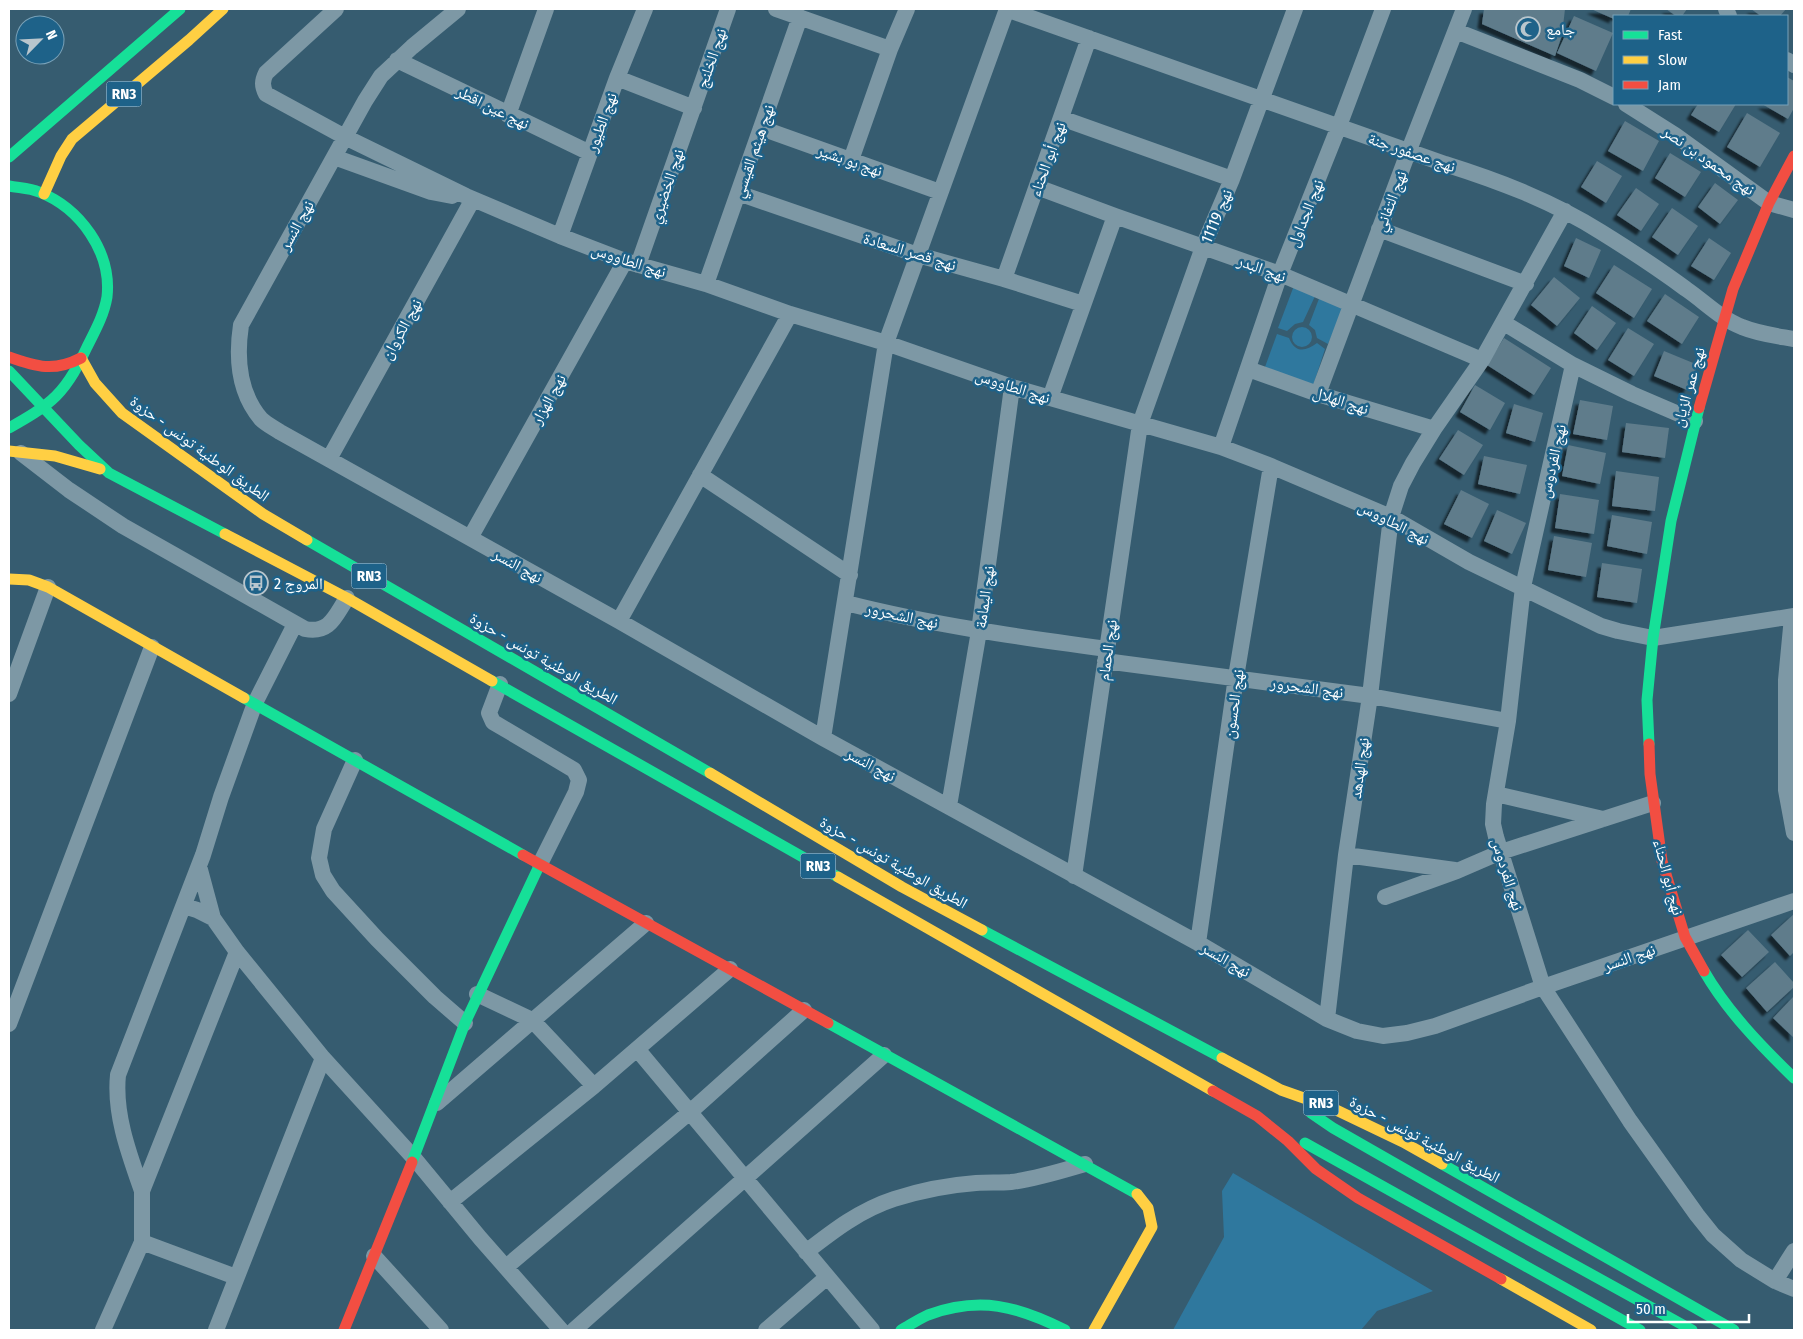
<svg xmlns="http://www.w3.org/2000/svg" width="1803" height="1339" font-family="'Fira Sans Condensed','Noto Naskh Arabic',sans-serif">
  <defs>
    <filter id="shadow"><feDropShadow dx="-4.5" dy="4.5" stdDeviation="1" flood-color="#0009"/></filter>
  </defs>
  <rect width="100%" height="100%" fill="#365c70"/>
  <path fill="#2f789e" d="M1295,283L1316,294L1303,322L1295,324L1287,331L1278,328Z
    M1320,296L1344,308L1328,344L1317,338L1315,330L1309,325Z
    M1292 337a10 10 0 1 1 20 0a10 10 0 1 1-20 0Z
    M1277,334L1289,338C1295,353 1305,352 1317,343L1325,349L1313,386L1265,367Z
    M1233,1173L1433,1291L1377,1311L1361,1330H1173L1224,1237L1222,1191Z"/>
  <path fill="#5f7c8b" filter="url(#shadow)" d="M1484,9H1565L1562,35L1555,56L1482,24Z
    M1591,9H1631L1628,16H1614V19Z
    M1666,9H1687L1682,16H1676Z
    M1751,9H1786L1780,16H1761Z
    M1574,16L1613,33L1596,71L1557,53Z
    M1787,77L1794,81V108L1788,119L1762,104H1787Z
    M1698,104H1736L1719,132L1691,115Z
    M1747,113L1780,133L1760,167L1727,147Z
    M1625,121L1659,141L1643,171L1608,151Z
    M1670,153L1701,172L1685,197L1655,178Z
    M1597,161L1622,176L1606,203L1581,187Z
    M1715,183L1738,200L1720,224L1698,207Z
    M1636,188L1659,204L1641,231L1617,215Z
    M1672,208L1698,226L1678,255L1652,237Z
    M1576,238L1601,250L1589,278L1564,266Z
    M1709,238L1731,253L1714,280L1691,266Z
    M1614,265L1652,289L1634,318L1596,293Z
    M1554,277L1580,298L1557,326L1531,305Z
    M1665,294L1699,317L1682,344L1647,321Z
    M1592,306L1616,323L1597,350L1574,333Z
    M1628,328L1654,344L1634,376L1608,360Z
    M1504,338L1551,368L1534,395L1487,365Z
    M1664,351L1698,365L1687,390L1654,376Z
    M1475,385L1505,403L1490,430L1460,412Z
    M1580,400L1613,406L1607,440L1573,434Z
    M1514,404L1543,413L1535,442L1506,433Z
    M1626,423L1669,428L1665,458L1622,452Z
    M1458,430L1483,445L1464,475L1439,459Z
    M1568,445L1606,453L1600,484L1562,476Z
    M1484,456L1527,465L1520,494L1478,484Z
    M1616,471L1659,477L1655,511L1612,506Z
    M1461,490L1489,504L1472,538L1444,524Z
    M1560,494L1599,500L1594,534L1555,528Z
    M1497,510L1526,523L1512,554L1484,541Z
    M1612,515L1652,522L1647,554L1607,546Z
    M1554,536L1592,543L1586,577L1548,570Z
    M1602,563L1642,569L1637,603L1597,597Z
    M1794,914V952L1790,956L1771,935Z
    M1748,930L1769,952L1742,977L1721,955Z
    M1775,962L1794,983V987L1767,1012L1746,988Z
    M1794,996V1038L1773,1018Z"/>
  <g fill="none" stroke-linecap="round" stroke-linejoin="round">
    <path stroke="#7d98a5" stroke-width="16" d="M336,9L266,73C262,81 262,86 266,94L345,137L466,196L560,236L625,261L706,284L790,314L886,343L1012,387L1221,447L1271,466L1391,517L1469,562L1601,626L1618,631L1653,638L1794,616
      M458,9L412,47L381,76L365,101L241,325C236,358 238,392 261,419C266,424 274,428 280,432L619,621L823,738L1198,943L1327,1019L1357,1031L1383,1036L1407,1033L1435,1026L1543,987L1794,901
      M776,9L890,49
      M1006,9L1445,164C1499,181 1552,201 1601,232C1630,250 1659,269 1686,289C1705,302 1721,319 1742,327C1759,334 1777,336 1794,339
      M1726,9L1729,16
      M1456,31L1580,80L1614,97
      M397,60L590,153
      M1787,60L1794,65
      M617,78L694,108
      M1626,104L1675,135L1769,203L1794,210
      M508,115L546,9
      M1061,118L1232,179
      M761,128L940,192
      M334,157L431,192L452,196
      M851,160L890,49L907,9
      M1037,187L1115,216L1280,274L1482,360
      M738,193L918,255L1004,279L1083,304
      M1379,229L1526,284
      M560,236L617,78L645,9
      M638,265L728,9
      M1004,279L1089,38
      M706,284L800,17
      M1504,323L1573,365L1632,394L1695,421
      M1573,365L1523,587L1508,721L1494,804L1493,824L1496,837L1543,987L1630,1121L1697,1215L1713,1235L1741,1260L1775,1281L1794,1289
      M1248,369L1318,394L1434,429
      M1318,394L1409,150L1464,9
      M1050,398L1115,216
      M1221,447L1280,274L1339,126L1383,9
      M21,453L69,490L123,526L305,629C330,634 335,616 347,598
      M329,459L473,199
      M700,475L850,575
      M470,538L625,261
      M846,603C932,625 1019,637 1107,649
      M1792,617L1786,680V790L1794,833
      M619,621L790,314
      M1105,661L1370,696L1508,721
      M500,684L489,713L493,722L574,770L579,780L576,792L540,864
      M9,694L48,587
      M823,738L886,343L1007,9
      M355,760L324,829L319,858L323,875L333,891L377,939L435,997L465,1023
      M1496,794L1603,819
      M949,806L979,631L1012,387
      M1346,855L1455,870
      M199,866L213,918
      M1074,876L1140,424L1203,247L1232,179L1295,9
      M1385,897L1457,871L1501,852L1653,803
      M184,906L197,910L213,918L237,952L323,1058L414,1158L480,1238L561,1330
      M1198,943L1236,677L1271,466
      M477,994L532,1020L594,1086
      M1327,1019L1346,855L1370,696L1391,517L1401,486L1413,463L1434,429L1482,360L1565,211
      M9,1024L152,647
      M637,1049L872,1330
      M437,1103L646,923
      M142,1191C129,1154 114,1114 118,1075L203,855L221,797L255,703L295,624
      M450,1202L594,1086L730,969
      M142,1242L236,1277
      M806,1252C833,1231 860,1210 894,1199C919,1191 949,1185 976,1183C988,1182 999,1183 1011,1182C1036,1179 1061,1171 1085,1164
      M374,1256L441,1330
      M506,1267L690,1112L804,1010
      M1775,1281L1794,1251
      M103,1330L142,1242V1191L237,952
      M216,1330L323,1058
      M574,1330L884,1055
      M766,1330L826,1278"/>
    <path stroke="#16e098" stroke-width="11" d="M9,157L180,9
      M9,186C19,188 30,188 39,192C80,208 112,252 107,297C104,315 95,331 87,347C79,364 70,382 56,396C43,409 25,419 9,428
      M9,371L79,445L109,473L225,534
      M307,540L710,773
      M492,681L838,877
      M244,698L523,855
      M1649,744L1647,700L1653,638L1671,521L1699,408
      M982,930L1222,1058
      M1704,971C1727,1011 1761,1046 1794,1078
      M828,1023L1137,1194
      M1311,1113L1333,1128L1520,1235L1692,1330
      M1305,1143L1640,1330
      M412,1162L465,1023L540,864
      M1442,1164L1734,1330
      M901,1330C910,1325 919,1319 928,1315C980,1296 1017,1306 1065,1330"/>
    <path stroke="#ffcf43" stroke-width="11" d="M44,194L61,156L72,139L189,40L223,9
      M81,358L95,383L122,413L263,514L307,540
      M9,451L55,456L100,469
      M225,534L347,598L492,681
      M9,579L29,580L48,587L244,698
      M710,773L902,887L982,930
      M838,877L1213,1091
      M1222,1058L1281,1090L1332,1108L1403,1142L1442,1164
      M1501,1279L1591,1330
      M1094,1330L1152,1227L1148,1208L1137,1194"/>
    <path stroke="#f24e42" stroke-width="11" d="M9,357C37,367 54,372 81,358
      M1699,408L1733,289L1769,203L1794,156
      M1649,744L1650,774L1662,861L1685,937L1704,971
      M523,855L828,1023
      M1213,1091L1257,1116L1288,1141L1316,1169L1358,1198L1501,1279
      M344,1330L412,1162"/>
  </g>
  <defs>
    <g id="mosque-ring" transform="scale(1.25)"><circle r="9.5" fill="#1e6289" stroke="#b9c6cd" stroke-width="1.5"/><path d="M3.5-4.9A6 6 0 1 0 3.5 4.9A5 5 0 1 1 3.5-4.9Z" fill="#b9c6cd"/></g>
    <g id="bus-ring" transform="scale(1.25)"><circle r="9.5" fill="#1e6289" stroke="#b9c6cd" stroke-width="1.5"/><path d="M-5-6H5V4H4V6H2V4H-2V6H-4V4H-5ZM-3.5-4V0h7V-4ZM-3.5 1.2v1.5H-2V1.2ZM2 1.2v1.5H3.5V1.2Z" fill="#b9c6cd"/></g>
  </defs>
  <g fill-rule="evenodd">
    <use href="#mosque-ring" x="1528" y="29"/>
    <use href="#bus-ring" x="256" y="583"/>
  </g>
  <g text-anchor="middle" stroke-width="5" stroke-linejoin="round" paint-order="stroke">
    <g fill="#1e6289" stroke="#bcd0dc" stroke-width="1">
      <rect x="106.5" y="81.5" width="35" height="25" rx="4"/>
      <rect x="351.5" y="563.5" width="35" height="25" rx="4"/>
      <rect x="800.5" y="853.5" width="35" height="25" rx="4"/>
      <rect x="1303.5" y="1090.5" width="35" height="25" rx="4"/>
    </g>
    <g font-size="15" font-weight="bold" fill="#fff">
      <text x="124" y="99">RN3</text>
      <text x="369" y="581">RN3</text>
      <text x="818" y="871">RN3</text>
      <text x="1321" y="1108">RN3</text>
    </g>
    <g font-size="16" fill="#fff" stroke="#1e6289" text-anchor="start">
      <text x="1546" y="35">جامع</text>
      <text x="274" y="589">المروج 2</text>
    </g>
    <g font-size="16" fill="#fff" stroke="#1e6289">
      <text transform="translate(711 58) rotate(-71)" y="6">نهج الخلنج</text>
      <text transform="translate(493 107) rotate(26)" y="6">نهج عين اقطر</text>
      <text transform="translate(601 122) rotate(-70)" y="6">نهج الطيور</text>
      <text transform="translate(753 151) rotate(-71)" y="6">نهج هيثم القيسي</text>
      <text transform="translate(1412 152) rotate(19)" y="6">نهج عصفور جنة</text>
      <text transform="translate(1047 159) rotate(-70)" y="6">نهج أبو الحناء</text>
      <text transform="translate(850 160) rotate(19)" y="6">نهج بو بشير</text>
      <text transform="translate(1709 160) rotate(35)" y="6">نهج محمود بن نصر</text>
      <text transform="translate(666 186) rotate(-71)" y="6">نهج الخضيري</text>
      <text transform="translate(1390 201) rotate(-69)" y="6">نهج التفاني</text>
      <text transform="translate(1305 213) rotate(-68)" y="6">نهج الجداول</text>
      <text transform="translate(1216 216) rotate(-67)" y="6">نهج 11119</text>
      <text transform="translate(296 225) rotate(-61)" y="6">نهج النسر</text>
      <text transform="translate(910 251) rotate(17)" y="6">نهج قصر السعادة</text>
      <text transform="translate(629 260) rotate(18)" y="6">نهج الطاووس</text>
      <text transform="translate(1262 268) rotate(20)" y="6">نهج البدر</text>
      <text transform="translate(401 329) rotate(-61)" y="6">نهج الكروان</text>
      <text transform="translate(1013 386) rotate(18)" y="6">نهج الطاووس</text>
      <text transform="translate(1688 387) rotate(-74)" y="6">نهج عمر الزيان</text>
      <text transform="translate(548 399) rotate(-61)" y="6">نهج الهزار</text>
      <text transform="translate(1341 400) rotate(18)" y="6">نهج الهلال</text>
      <text transform="translate(200 448) rotate(36)" y="6">الطريق الوطنية تونس - حزوة</text>
      <text transform="translate(1552 461) rotate(-77)" y="6">نهج الفردوس</text>
      <text transform="translate(1394 522) rotate(27)" y="6">نهج الطاووس</text>
      <text transform="translate(518 565) rotate(29)" y="6">نهج النسر</text>
      <text transform="translate(984 597) rotate(-82)" y="6">نهج اليمامة</text>
      <text transform="translate(902 615) rotate(12)" y="6">نهج الشحرور</text>
      <text transform="translate(1107 650) rotate(-82)" y="6">نهج الحمام</text>
      <text transform="translate(544 658) rotate(30)" y="6">الطريق الوطنية تونس - حزوة</text>
      <text transform="translate(1307 687) rotate(8)" y="6">نهج الشحرور</text>
      <text transform="translate(1233 704) rotate(-82)" y="6">نهج الحسون</text>
      <text transform="translate(871 764) rotate(28)" y="6">نهج النسر</text>
      <text transform="translate(1359 768) rotate(-82)" y="6">نهج الهدهد</text>
      <text transform="translate(894 862) rotate(30)" y="6">الطريق الوطنية تونس - حزوة</text>
      <text transform="translate(1508 874) rotate(73)" y="6">نهج الفردوس</text>
      <text transform="translate(1669 877) rotate(75)" y="6">نهج أبو الحناء</text>
      <text transform="translate(1629 957) rotate(-19)" y="6">نهج النسر</text>
      <text transform="translate(1226 959) rotate(30)" y="6">نهج النسر</text>
      <text transform="translate(1425 1139) rotate(28)" y="6">الطريق الوطنية تونس - حزوة</text>
    </g>
  </g>
  <rect width="1803" height="1339" fill="none" stroke="#ffffff" stroke-width="20"/>
  <rect x="1613" y="15" width="175" height="90" fill="#1e6289" stroke="#78a1b8"/>
  <rect x="1623" y="31" width="25" height="8" fill="#16e098" stroke="#78a1b8"/>
  <text x="1658" y="40" font-size="15" fill="#ffffff">Fast</text>
  <rect x="1623" y="56" width="25" height="8" fill="#ffcf43" stroke="#78a1b8"/>
  <text x="1658" y="65" font-size="15" fill="#ffffff">Slow</text>
  <rect x="1623" y="81" width="25" height="8" fill="#f24e42" stroke="#78a1b8"/>
  <text x="1658" y="90" font-size="15" fill="#ffffff">Jam</text>
  <g transform="translate(40 40) rotate(66)"><circle r="24" fill="#1e6289" stroke="#78a1b8"/>
  <path d="M0-4L9 19L0 12L-9 19Z" fill="#b9c6cd"/>
  <text y="-8" font-size="14" font-weight="bold" text-anchor="middle" fill="#ffffff">N</text>
  </g>
  <path d="M1628 1314v8h121v-8" fill="none" stroke="#ffffff" stroke-width="2.5"/>
  <text x="1636" y="1314" font-size="15" fill="#ffffff" stroke="#1e6289" stroke-width="4" paint-order="stroke">50 m</text>
</svg>
